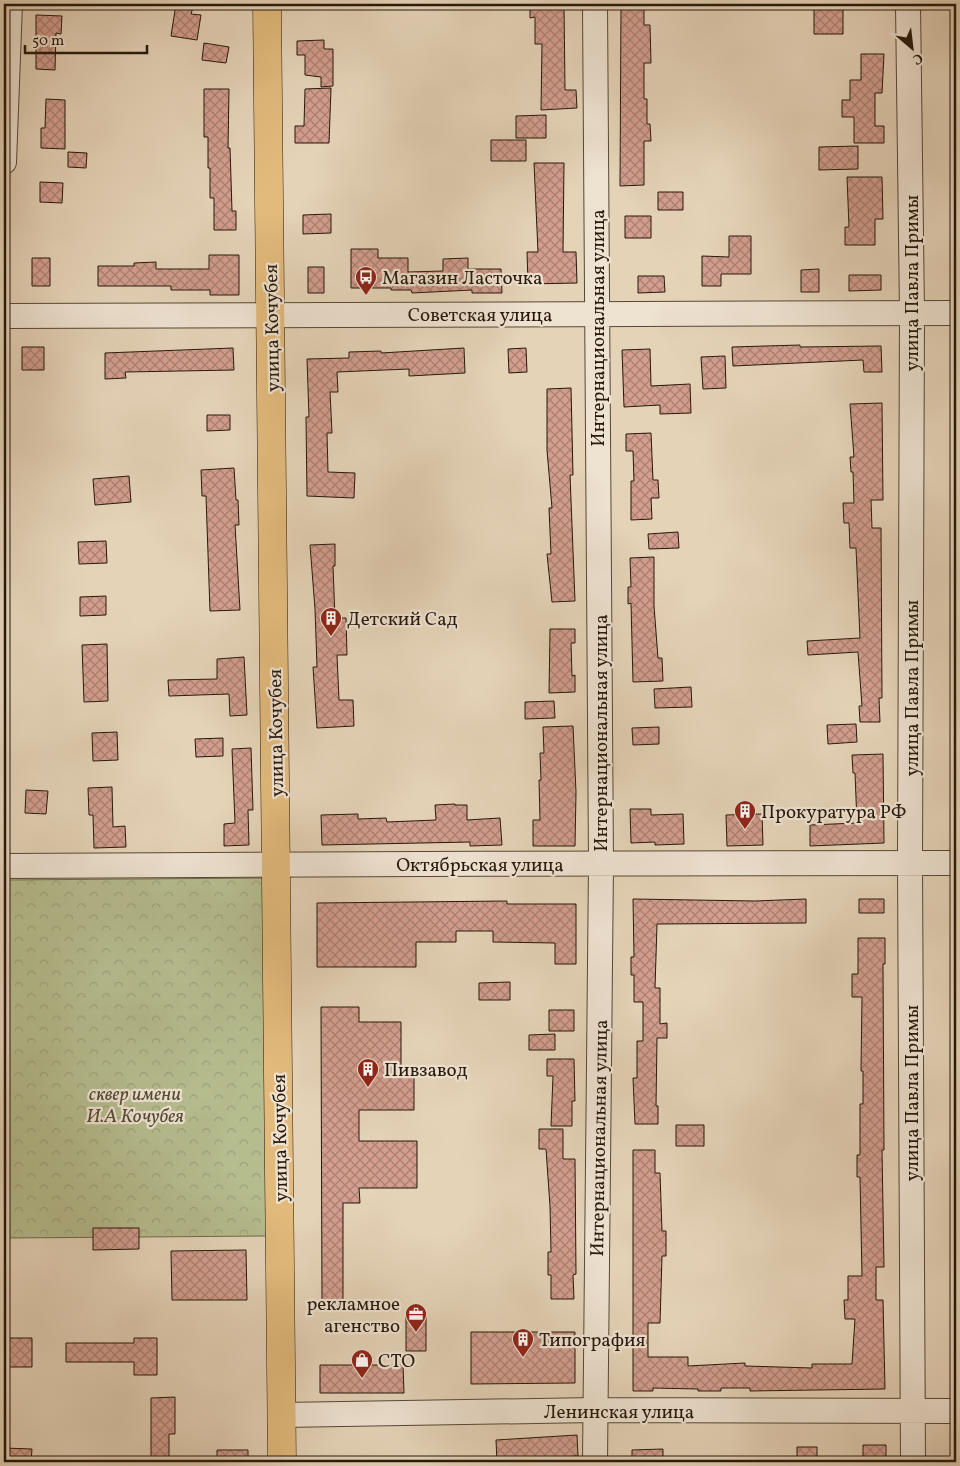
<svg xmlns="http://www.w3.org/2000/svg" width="960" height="1466" font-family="Vollkorn,serif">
  <defs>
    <pattern id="park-crowns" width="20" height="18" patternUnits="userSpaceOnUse" patternTransform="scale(1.25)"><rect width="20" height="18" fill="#b5bc8e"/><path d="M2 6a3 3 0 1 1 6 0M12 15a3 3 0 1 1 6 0" fill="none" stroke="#9ca179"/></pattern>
    <pattern id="building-cross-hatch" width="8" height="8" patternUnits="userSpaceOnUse" patternTransform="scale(1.25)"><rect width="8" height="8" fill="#d39e8f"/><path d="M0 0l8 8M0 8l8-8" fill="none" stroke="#ab8073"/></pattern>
  </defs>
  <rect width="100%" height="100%" fill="#e5d3b8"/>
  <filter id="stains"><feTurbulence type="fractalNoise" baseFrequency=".004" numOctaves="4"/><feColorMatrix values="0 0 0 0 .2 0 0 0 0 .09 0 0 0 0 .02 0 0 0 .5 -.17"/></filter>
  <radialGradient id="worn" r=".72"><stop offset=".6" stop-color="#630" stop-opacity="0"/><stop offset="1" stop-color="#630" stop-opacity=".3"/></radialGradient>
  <path fill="url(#park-crowns)" stroke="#6e6a4c" d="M265,878L269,1236L4,1238V880Z"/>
  <path fill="url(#building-cross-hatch)" stroke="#26190b" d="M176,4H194L191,14L201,15L197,40L171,36Z
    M530,4H564L565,90H576L577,108L541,110L542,44H535V17L530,18Z
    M621,4H644V25H650L651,63H644V99H647V124H650L651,141H644V185L620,186Z
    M814,4H843V34H814Z
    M36,15L62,16L61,34L56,33L55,70L36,69Z
    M324,40V49H333V86L321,87V77L305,75V55H297V41Z
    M204,43L229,47L226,63L202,60Z
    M861,54H884L882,93H875V126H884V143H854V117H842V100H850V80H861Z
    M331,88L329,143H295V126H304L305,89Z
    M204,89H229L228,148H230L232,211H236V230H214V198H210V168H208V137H204Z
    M46,99L65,100V149L41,148V128H45Z
    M546,115V138H516V116Z
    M491,140H526V161H491Z
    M858,146V169L819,170V147Z
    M68,152L87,153L86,168L68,167Z
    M534,163H564L563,252H576L577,283L528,284L527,252H538Z
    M847,177H882L883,219H875V245H845V227H849Z
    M40,182L63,183L62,203L40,202Z
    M658,192H683V210H658Z
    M331,214V233L303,234V215Z
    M625,216H651V238H625Z
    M729,236H751V274H721V286H702V256L729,257Z
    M351,249H378V258H408V272L443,271V259L468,258V269H501L502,293H472V290L412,293L411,290H391V288H351Z
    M209,255H239V295H210V290H171V286H98V266H134V263L156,262V269H209Z
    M32,258H50V286H32Z
    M308,267H324V293H308Z
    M819,269V292H801V270Z
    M849,275H881V290L849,291Z
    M638,276H664L665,292L638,293Z
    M800,345V347L881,346L882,372H864L863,360L733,366L732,347Z
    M22,347H44V370H22Z
    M233,348L234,370L125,372L126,378L105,379V353Z
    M464,348L465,373L409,376V369L337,372L338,392H330L332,433H327L328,472L355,473L354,498L307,496L306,417H309L307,359L349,358V352L381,351V353Z
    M526,348L527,372L509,373L508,349Z
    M650,349L651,386L690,384L691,413L660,414V405L624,407L622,350Z
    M725,356L726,388L703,389L701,357Z
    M571,388L573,475H570L575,601L552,602L547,554H551L549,508H552L547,450V389Z
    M882,403L883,500H871L872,528H881L882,698H879L880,722H860L859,706H862L858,652L808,655L807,641L860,638L856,548H850L849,523H844L843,503H854L853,472H851L850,457H854L850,404Z
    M207,415H230V430L207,431Z
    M651,433L653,480H658L659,498H651L652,519L631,520V481H634L633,451H626V434Z
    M234,468L236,500H238L239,525H235L240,610L210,611L206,496H202L201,470Z
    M129,476L131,502L95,505L93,479Z
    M678,532L679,548L649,549L648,534Z
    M106,541L107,563L79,564L78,542Z
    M335,544V566H333L335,618H346L347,655H337L339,700H353L354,726L317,728L313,667H317L315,609L310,545Z
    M654,557V606L658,658H662L663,681L633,682L631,603L628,604V587H631L630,558Z
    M106,596V615L80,616V597Z
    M550,629H575V643H571L572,676L575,675V692L549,693Z
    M107,644L108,701L84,702L82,645Z
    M244,657L247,715L230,716L229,694L169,696L168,680L217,679V659Z
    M691,687L692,707L655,708L654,689Z
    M554,701L555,718L525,719V702Z
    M856,724L857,742L828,744L827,725Z
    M573,726L576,792L575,846H533V820H540L539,780H541L540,753H544L543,727Z
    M659,727V744L633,745L632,728Z
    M117,732L118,760L93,761L92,733Z
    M223,738V756L196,757L195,739Z
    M251,748L253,810H248L249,845L224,846V824L235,823L232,749Z
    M883,754L884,843L810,846V825L857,823L855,773H853L852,755Z
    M112,787L113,827L125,826L126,847L94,848L93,815H89L88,788Z
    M26,790L48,791L46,814L25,813Z
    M455,804V805H467V820L500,818L502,845L470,846V842L322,845L321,815L358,814V819L386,818L387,822L436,820L435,805Z
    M630,809H651V815L683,814L684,844L655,845V842L631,843Z
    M762,814L763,845L727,846L726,815Z
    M633,899L755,901L806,899V923L657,924L655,988H660V1024L667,1023V1038H657L656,1106H658V1124H635L633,1078H637V1041H643V1002H634V975H631V957H634Z
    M859,899H884V913H859Z
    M507,901V904H576V964H555V943L493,942V931H456V942H416V967H317V903Z
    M858,938H885V964H883L884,1150H882L884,1267H876V1300H883L885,1389L750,1391V1388H721V1391H698V1389L653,1388V1391H633V1150H655V1173H660L662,1231H666V1256H662L660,1323H648V1357H688V1366L745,1363V1366L812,1368V1364H852L855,1319H845L844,1300H848V1276H862L860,1177H857V1155H860V1104H863V1071H861L862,997H852V974H858Z
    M510,982V1000H479V983Z
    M321,1007H359V1022H401V1067H414V1110H359V1141H417V1188H359L360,1203H343V1309H322Z
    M549,1010H574V1031H549Z
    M555,1034V1050H529V1035Z
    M547,1059H574L575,1101H572V1126H551L553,1076H547Z
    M676,1125H704V1146H676Z
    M539,1129H563V1159H575L576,1274L573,1275L574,1299H551V1275H548V1252H551L550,1206L546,1149H539Z
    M93,1228H139V1249L93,1250Z
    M246,1250L247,1300H172L171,1251Z
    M406,1315H426V1351H406Z
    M471,1332H575V1383L471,1384Z
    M4,1338H32V1367H4Z
    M134,1338H157V1375H134V1362H66V1343H134Z
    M320,1365H403L404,1393H320Z
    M175,1397V1434H169V1462H151V1398Z
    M577,1435L578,1456L523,1459L524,1462H497L496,1440Z
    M863,1445H886V1462H863Z
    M797,1447H817V1462H797Z
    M4,1448L32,1449L31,1462H4Z
    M663,1449V1462H632V1450Z
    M217,1450H248V1462H217Z"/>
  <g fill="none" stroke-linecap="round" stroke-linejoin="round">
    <g stroke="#564836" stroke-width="26">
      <path id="minor" d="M908,4L912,313L910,863L913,1462
        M4,162L10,4
        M4,316L956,313
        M4,866C321,862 639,865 956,863
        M282,1415L594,1410L956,1411
        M595,1462L601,865L595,4"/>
    </g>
    <g stroke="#26190b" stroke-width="29">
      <path id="major" d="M267,4L282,1462"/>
    </g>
    <use href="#minor" stroke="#eee2d1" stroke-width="24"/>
    <use href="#major" stroke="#e2ba7c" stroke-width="28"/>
  </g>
  <defs>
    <g id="bus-pin" transform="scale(1.125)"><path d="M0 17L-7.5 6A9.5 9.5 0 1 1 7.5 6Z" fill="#8f2418" stroke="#eee2d1"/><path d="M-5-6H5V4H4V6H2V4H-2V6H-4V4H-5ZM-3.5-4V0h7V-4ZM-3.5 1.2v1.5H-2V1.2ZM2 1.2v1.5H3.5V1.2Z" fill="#fff"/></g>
    <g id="building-pin" transform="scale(1.125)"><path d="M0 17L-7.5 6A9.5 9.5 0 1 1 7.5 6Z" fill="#8f2418" stroke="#eee2d1"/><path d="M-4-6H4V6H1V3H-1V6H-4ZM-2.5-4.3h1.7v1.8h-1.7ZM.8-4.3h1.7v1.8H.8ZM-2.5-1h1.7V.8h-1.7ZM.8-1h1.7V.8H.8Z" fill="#fff"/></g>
    <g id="office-pin" transform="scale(1.125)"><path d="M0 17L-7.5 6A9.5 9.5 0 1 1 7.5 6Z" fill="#8f2418" stroke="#eee2d1"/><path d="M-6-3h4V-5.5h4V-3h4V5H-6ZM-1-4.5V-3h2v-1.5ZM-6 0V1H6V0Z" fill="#fff"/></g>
    <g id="shop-pin" transform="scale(1.125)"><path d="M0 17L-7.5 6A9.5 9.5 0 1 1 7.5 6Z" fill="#8f2418" stroke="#eee2d1"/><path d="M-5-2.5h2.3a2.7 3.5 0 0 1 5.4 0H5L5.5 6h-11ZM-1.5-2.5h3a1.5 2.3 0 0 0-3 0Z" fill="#fff"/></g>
  </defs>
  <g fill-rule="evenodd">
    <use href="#bus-pin" x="366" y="277"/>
    <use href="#building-pin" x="331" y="618"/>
    <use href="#building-pin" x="745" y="811"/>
    <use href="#building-pin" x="368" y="1069"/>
    <use href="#office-pin" x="416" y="1314"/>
    <use href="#building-pin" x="523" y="1339"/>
    <use href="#shop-pin" x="362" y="1360"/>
  </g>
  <g text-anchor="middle" stroke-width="4.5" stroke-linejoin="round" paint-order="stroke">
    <g font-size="19" fill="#26190b" stroke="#eee2d1" text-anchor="start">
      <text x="382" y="284">Магазин Ласточка</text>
      <text x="347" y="625">Детский Сад</text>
      <text x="761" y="818">Прокуратура РФ</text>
      <text x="384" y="1076">Пивзавод</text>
      <text x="400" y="1310" text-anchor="end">рекламное<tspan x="400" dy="22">агенство</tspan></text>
      <text x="539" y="1346">Типография</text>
      <text x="378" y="1367">СТО</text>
    </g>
    <g font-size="19" fill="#26190b" stroke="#eee2d1">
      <text transform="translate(911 283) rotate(-90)" y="7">улица Павла Примы</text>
      <text x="480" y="321">Советская улица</text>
      <text transform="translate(271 328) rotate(-91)" y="7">улица Кочубея</text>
      <text transform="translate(597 328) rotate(-90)" y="7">Интернациональная улица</text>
      <text transform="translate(911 688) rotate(-90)" y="7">улица Павла Примы</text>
      <text transform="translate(275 733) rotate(-91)" y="7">улица Кочубея</text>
      <text transform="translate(600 733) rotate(-90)" y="7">Интернациональная улица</text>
      <text x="480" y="871">Октябрьская улица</text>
      <text transform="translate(911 1093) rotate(-90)" y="7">улица Павла Примы</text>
      <text transform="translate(279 1138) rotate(-91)" y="7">улица Кочубея</text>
      <text transform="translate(598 1138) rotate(-89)" y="7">Интернациональная улица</text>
      <text x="619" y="1418">Ленинская улица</text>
    </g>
    <g font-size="19" font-style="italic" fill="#514a32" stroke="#eee2d1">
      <text x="135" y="1100">сквер имени<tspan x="135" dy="22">И.А Кочубея</tspan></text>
    </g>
  </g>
  <rect width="960" height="1466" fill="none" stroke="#e5d3b8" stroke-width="20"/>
  <rect x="5" y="5" width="950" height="1456" fill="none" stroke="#26190b" stroke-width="2.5"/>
  <rect x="10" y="10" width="940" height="1446" fill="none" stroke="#26190b"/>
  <g transform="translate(912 48) rotate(152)" stroke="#eee2d1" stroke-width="4" paint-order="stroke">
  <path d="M0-4L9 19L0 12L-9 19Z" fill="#26190b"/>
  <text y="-8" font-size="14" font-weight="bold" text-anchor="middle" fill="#26190b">С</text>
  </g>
  <path d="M25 45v8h122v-8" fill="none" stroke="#26190b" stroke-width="2.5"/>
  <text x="32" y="45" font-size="15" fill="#26190b" stroke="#eee2d1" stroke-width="4" paint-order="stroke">50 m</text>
  <rect width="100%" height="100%" filter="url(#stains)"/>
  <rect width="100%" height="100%" fill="url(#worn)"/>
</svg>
